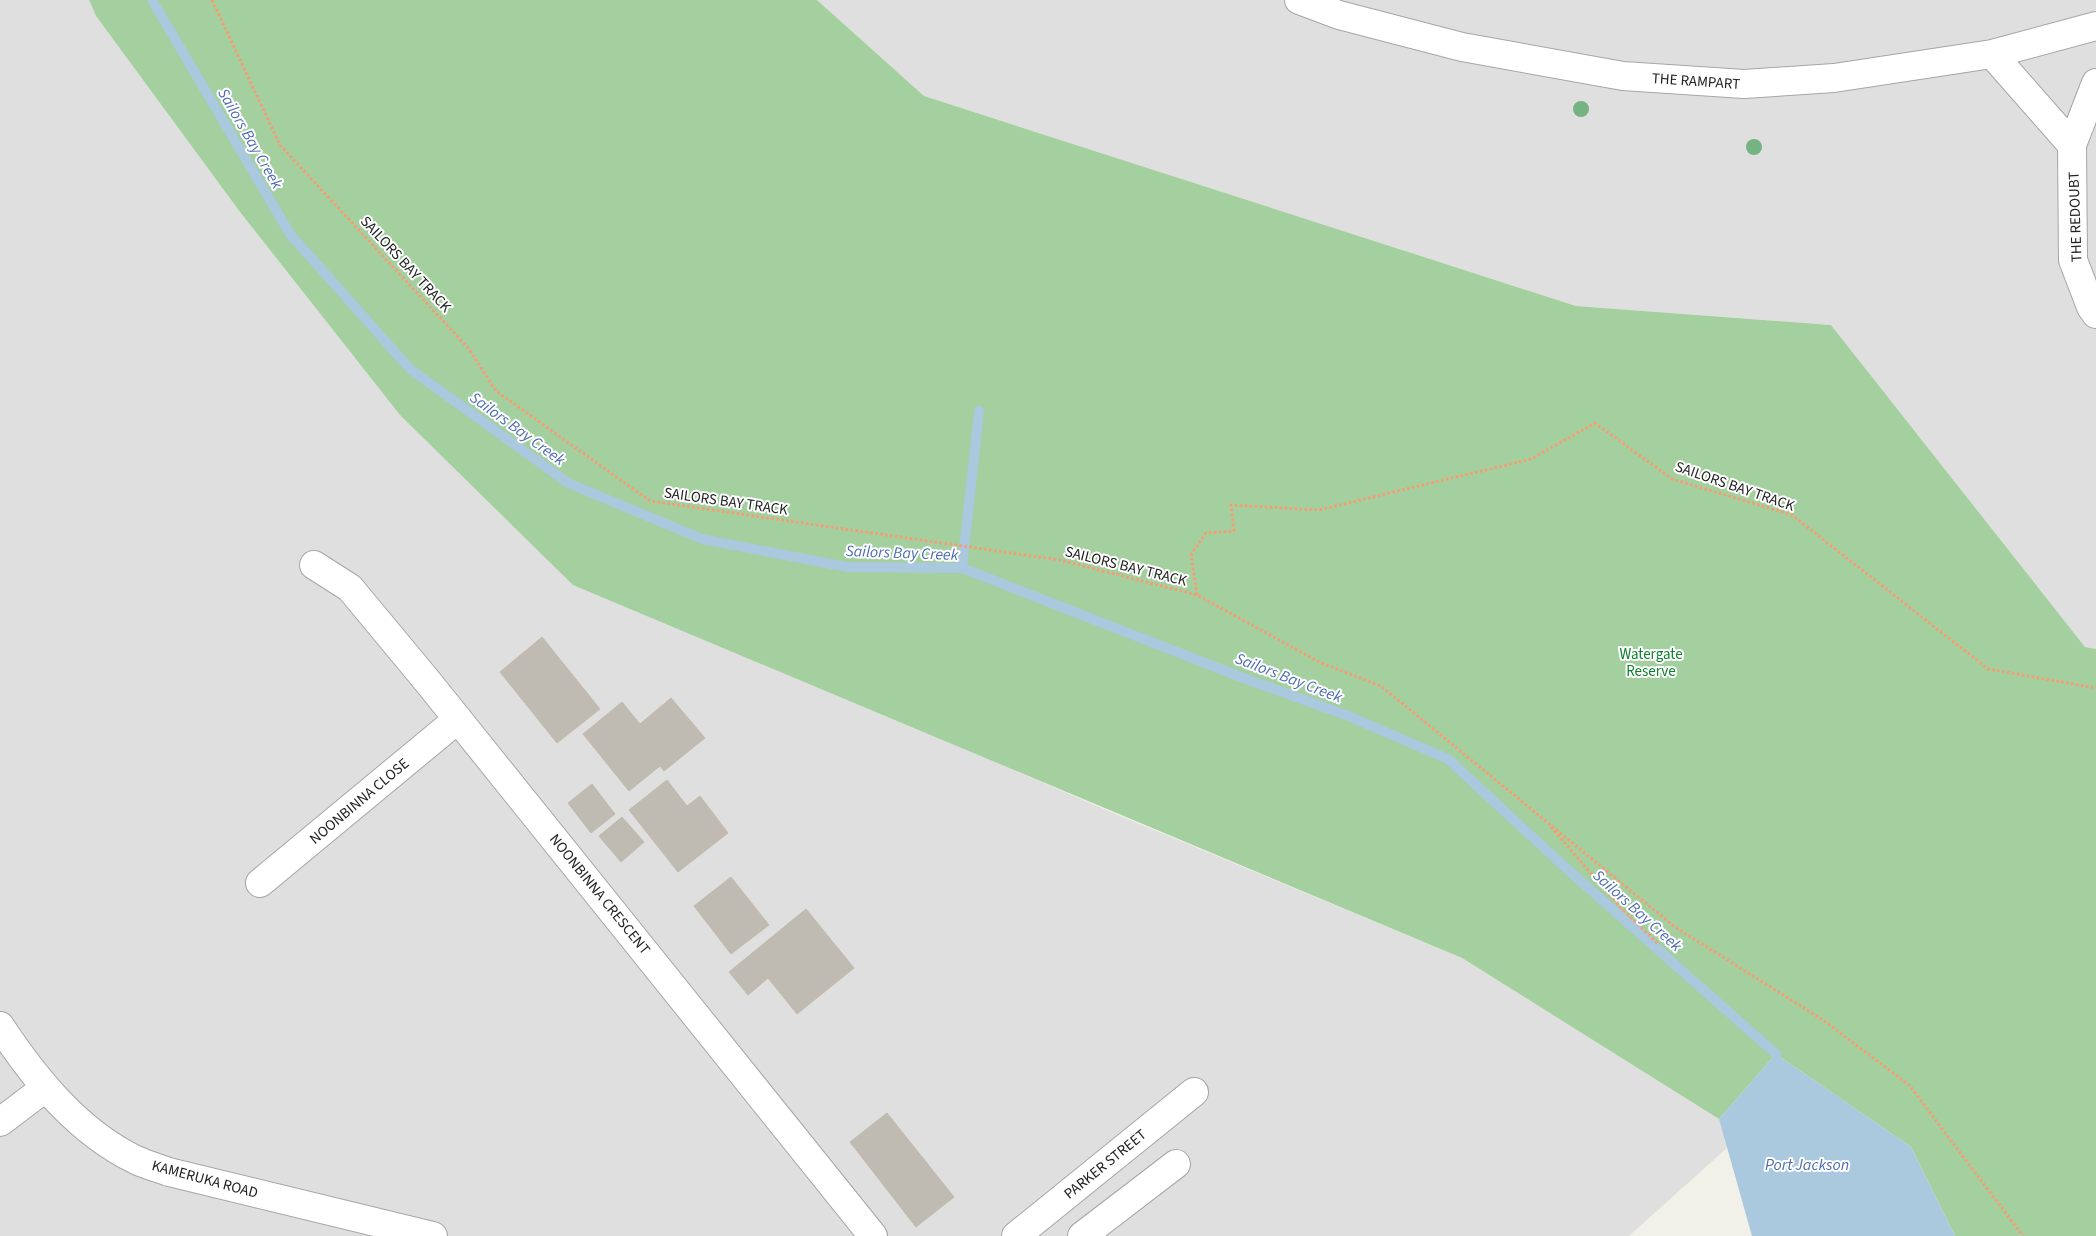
<svg xmlns="http://www.w3.org/2000/svg" width="2096" height="1236" font-family="'Source Sans 3',sans-serif">
  <rect width="100%" height="100%" fill="#f1f0e9"/>
  <path fill="#e0dfdf" d="M0,0H89L96,16L240,212L400,415L849,699L1113,813L1462,958L1719,1119L1728,1147L1629,1236H0Z
    M817,0H2096V649L2085,647L1831,325L1576,306L924,96Z"/>
  <path fill="#a3d09e" d="M89,0H817L924,96L1576,306L1831,325L2085,647L2096,649V1236H1955L1911,1147L1776,1054L1719,1119L1462,958L573,585L400,415L240,212L96,16Z"/>
  <path fill="#aac8de" d="M1776,1054L1911,1147L1955,1236H1752L1719,1119Z"/>
  <g fill="none" stroke-linecap="round" stroke-linejoin="round">
    <path stroke="#aac8de" stroke-width="10" d="M152,0L290,234L410,369L568,483L702,539L847,567L962,568L1246,679L1346,715L1448,759L1567,869L1776,1054
      M962,568L979,411"/>
  </g>
  <path fill="#bfbab2" stroke="#c3baab" d="M542,637L600,709L557,743L500,672Z
    M671,698L705,738L664,771L660,766L629,791L583,734L622,702L640,724Z
    M667,780L687,806L700,796L728,833L678,872L629,810Z
    M592,784L615,814L591,833L568,803Z
    M622,817L644,842L621,862L599,836Z
    M731,877L769,925L731,954L694,906Z
    M806,909L854,968L797,1014L768,978L748,995L729,972Z
    M887,1113L954,1197L916,1227L850,1142Z"/>
  <g fill="none" stroke-linecap="round" stroke-linejoin="round">
    <g stroke="#a6a6a6" stroke-width="30">
      <path id="minor" d="M1299,0L1339,15L1462,47L1623,76L1744,84L1834,78L1992,54L2096,26
        M1992,54L2072,145L2096,83
        M2072,145L2073,260L2091,307L2096,314
        M314,565L350,588L428,682L873,1236
        M260,883L458,719
        M0,1026C35,1079 78,1132 136,1160C147,1165 158,1168 169,1172L433,1236
        M0,1122L45,1088
        M1016,1236L1194,1092
        M1082,1236L1176,1164"/>
    </g>
    <path stroke="#f89b73" stroke-width="3" stroke-dasharray="2.5 2.5" stroke-linecap="butt" d="M212,0L280,145L469,349L496,391L650,501L1060,560L1197,595L1321,663L1381,686L1675,927L1823,1020L1910,1086L2023,1236
      M1197,595L1191,555L1206,533L1234,531L1231,505L1319,510L1531,459L1595,423L1672,479L1792,515L1988,669L2096,688
      M1551,827L1621,908L1657,943"/>
    <use href="#minor" stroke="#fff" stroke-width="28"/>
  </g>
  <g fill="#74b382">
    <circle cx="1581" cy="109" r="8"/>
    <circle cx="1754" cy="147" r="8"/>
  </g>
  <g text-anchor="middle" stroke-width="4" stroke-linejoin="round" paint-order="stroke">
    <g font-size="15" fill="#222" stroke="#fff">
      <text transform="translate(1696 81) rotate(4)" y="5">THE RAMPART</text>
      <text transform="translate(2075 217) rotate(-92)" y="5">THE REDOUBT</text>
      <text transform="translate(406 264) rotate(47)" y="5">SAILORS BAY TRACK</text>
      <text transform="translate(1735 486) rotate(19)" y="5">SAILORS BAY TRACK</text>
      <text transform="translate(726 501) rotate(8)" y="5">SAILORS BAY TRACK</text>
      <text transform="translate(1126 566) rotate(14)" y="5">SAILORS BAY TRACK</text>
      <text transform="translate(359 801) rotate(-40)" y="5">NOONBINNA CLOSE</text>
      <text transform="translate(600 894) rotate(51)" y="5">NOONBINNA CRESCENT</text>
      <text transform="translate(1105 1164) rotate(-39)" y="5">PARKER STREET</text>
      <text transform="translate(205 1179) rotate(15)" y="5">KAMERUKA ROAD</text>
    </g>
    <g font-size="15" fill="#0e812e" stroke="#fff">
      <text x="1651" y="659">Watergate<tspan x="1651" dy="17">Reserve</tspan></text>
    </g>
    <g font-size="16" font-style="italic" fill="#4e6cb1" stroke="#fff">
      <text transform="translate(251 138) rotate(60)" y="6">Sailors Bay Creek</text>
      <text transform="translate(518 428) rotate(36)" y="6">Sailors Bay Creek</text>
      <text transform="translate(902 552) rotate(2)" y="6">Sailors Bay Creek</text>
      <text transform="translate(1289 677) rotate(21)" y="6">Sailors Bay Creek</text>
      <text transform="translate(1638 910) rotate(42)" y="6">Sailors Bay Creek</text>
      <text x="1807" y="1170">Port Jackson</text>
    </g>
  </g>
</svg>
